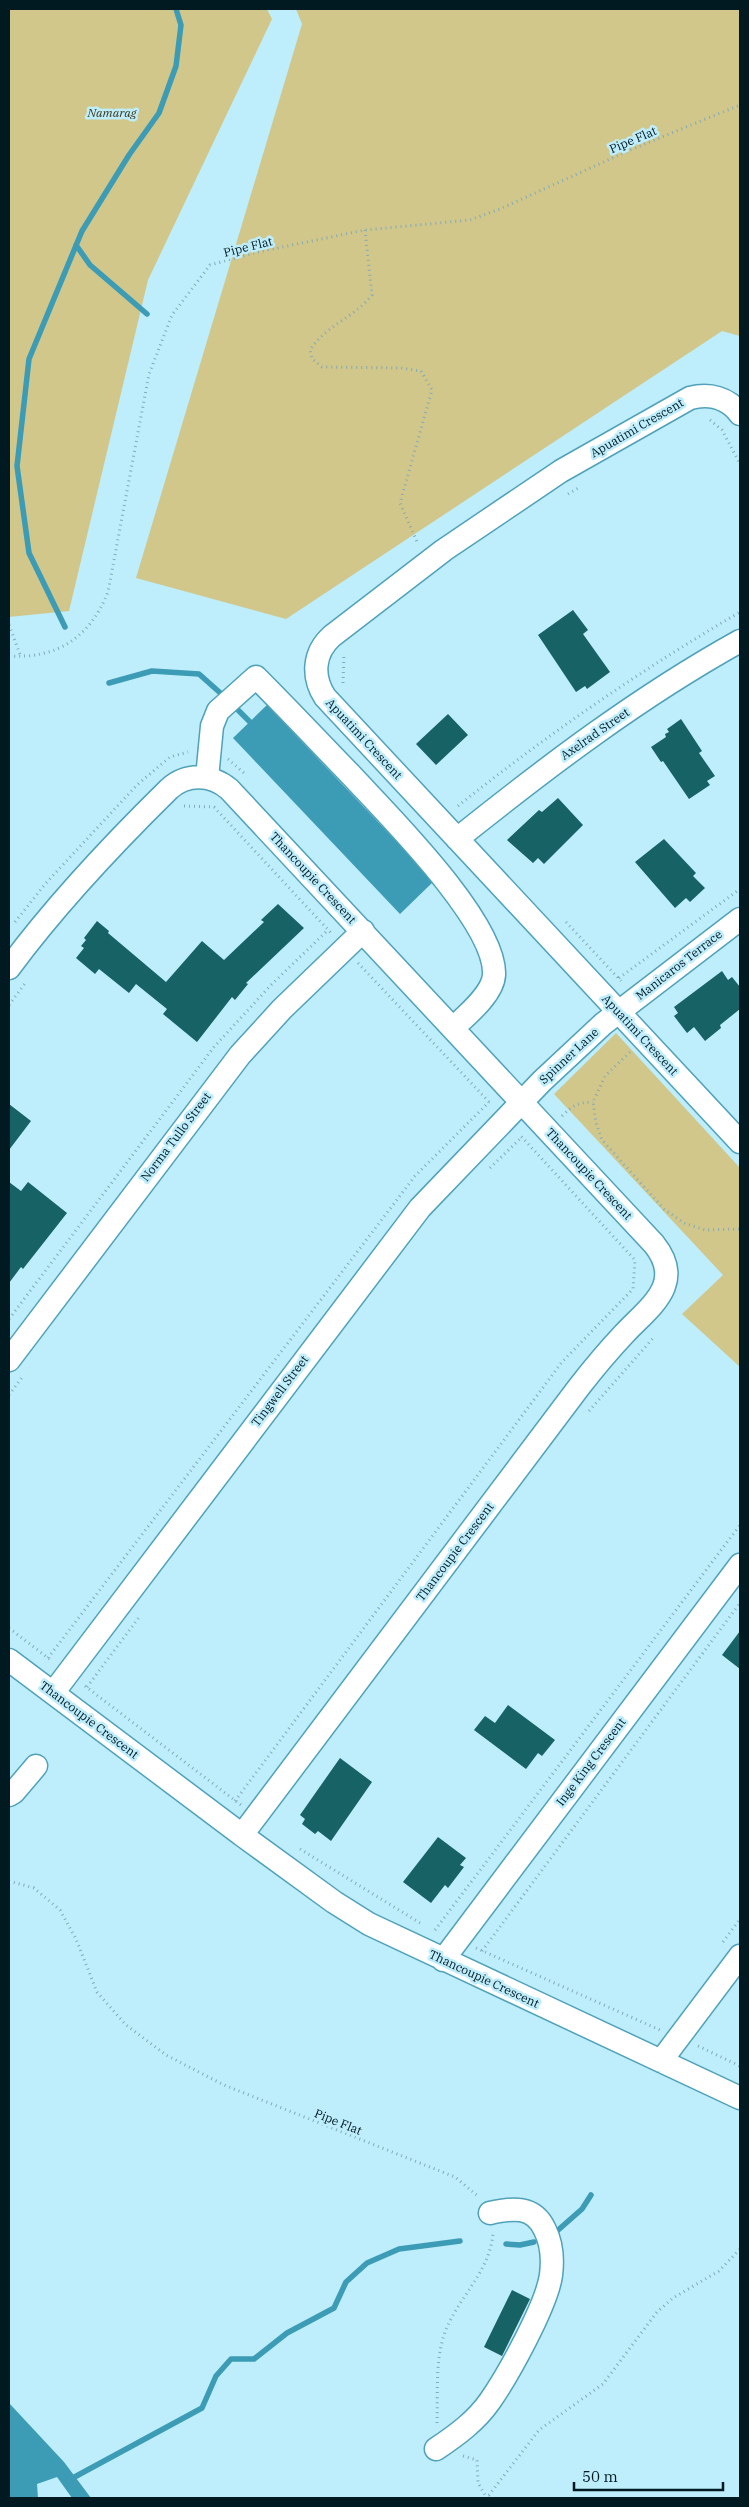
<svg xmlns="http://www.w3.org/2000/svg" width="749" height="2507" font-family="'IBM Plex Serif',serif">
  <rect width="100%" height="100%" fill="#beedfc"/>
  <path fill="#d1c78a" d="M9,9H267L272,19L148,280L69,611L9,617Z
    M296,9H740V336L722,331L286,619L136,578L302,24Z
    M616,1033L740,1168V1367L682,1314L723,1275L554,1094Z"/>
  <path fill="#3c9bb5" d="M267,705L434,881L400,914L233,738Z
    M9,2403L64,2462L91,2498H72L57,2477L37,2484L38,2498H9Z"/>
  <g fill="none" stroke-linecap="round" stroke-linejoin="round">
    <path stroke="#3c9bb5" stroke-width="5.5" d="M76,245L90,265L147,314
      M65,627L29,553L17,466L29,359L82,231L129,155L159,113L176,66L181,25L176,9
      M109,683L152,671L199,674L226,698
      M232,704L254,726
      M557,2231L582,2209L591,2195
      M506,2244L520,2245L534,2242
      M69,2480L202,2408L216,2376L231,2359H254L287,2333L334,2308L346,2282L367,2263L399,2249L460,2241"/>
  </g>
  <path fill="#166265" d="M573,610L588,630L583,634L610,672L587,689L585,686L576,692L538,635Z
    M448,714L468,735L436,765L416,744Z
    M681,719L702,751L699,753L715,776L707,781L710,785L689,799L663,761L661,762L651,747L666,737L665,734L669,732L667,729Z
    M558,798L583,825L544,864L538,858L533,863L507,840L539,810L542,812Z
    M664,839L696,873L693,876L705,888L690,902L686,898L675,908L635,862Z
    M278,904L304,928L246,983L248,984L235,1000L232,997L197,1042L163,1014L167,1009L136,984L129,993L99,969L95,974L76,958L84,948L81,946L86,940L84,938L97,921L109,931L108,933L166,982L202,941L224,960L264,922L261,920Z
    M722,971L728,980L732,977L740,987V1009L720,1025L721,1028L705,1041L694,1027L687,1033L674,1016L678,1013L674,1007Z
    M9,1104L31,1121L9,1150Z
    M9,1182L21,1191L28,1182L67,1213L23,1269L21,1267L9,1283Z
    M740,1631V1669L722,1655Z
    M508,1705L555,1740L542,1756L538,1753L526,1769L474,1730L485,1716L495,1723Z
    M340,1758L372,1782L331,1841L318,1831L315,1834L302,1824L305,1819L300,1815Z
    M438,1837L466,1858L460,1865L464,1867L448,1888L445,1885L431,1903L403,1882Z
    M512,2290L530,2299L502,2356L484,2347Z"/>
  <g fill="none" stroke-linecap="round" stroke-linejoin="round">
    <g stroke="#4fa2ba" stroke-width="25">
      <path id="minor" d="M740,414C728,398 710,393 690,398L561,471L444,550L332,636C313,653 312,677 325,697L740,1142
        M207,778L212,726L218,711L256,677C288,709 319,742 351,775C387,814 497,923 494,975C493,994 466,1016 453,1028
        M457,839C547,767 639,697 740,641
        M9,968C57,903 112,845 169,789C187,773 211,774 229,789L654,1244C686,1284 649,1307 624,1334C608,1351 593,1369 579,1387L242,1835L9,1660
        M9,1360L240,1055L282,1009L363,931
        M53,1693L420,1208L542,1081L603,1024L740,919
        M9,1795L14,1792L36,1766
        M242,1835L334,1902L369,1924L740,2098
        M443,1960L740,1565
        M661,2061L740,1956
        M436,2449C457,2435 476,2421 490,2401C508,2375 547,2305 551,2275C553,2259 552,2244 545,2230C534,2205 512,2208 490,2213"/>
    </g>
    <path stroke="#83abb7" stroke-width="3" stroke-dasharray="1 4" stroke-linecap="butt" d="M365,230L372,295C355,317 325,326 310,350L312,359L322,367L401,368L421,371L432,390L400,503L418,544
      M710,420L722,430L740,464
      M568,494L580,487
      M9,625L21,657
      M9,656C58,659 90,637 108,592L149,374L172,315L210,265L258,252L365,230L470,220L500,209L630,150L740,105
      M343,683L344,655
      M228,759L244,773
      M184,806L214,807L332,934
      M458,806C548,734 641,670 740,612
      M15,922L46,883L137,785L170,757L188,752
      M566,922L621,981
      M358,963L491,1104
      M619,978L740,889
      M9,1005L26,982
      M630,1052L605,1076L593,1102L596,1123L602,1140L664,1209L684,1223L705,1230L740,1229
      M562,1116C572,1106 578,1102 593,1102
      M490,1168L522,1137
      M9,1319L214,1047L271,985L328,930
      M9,1395L23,1376
      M589,1411L654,1337
      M9,1628L52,1661
      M48,1658L415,1176L489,1102
      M85,1686L241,1805
      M87,1687L140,1616
      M235,1801L562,1362L633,1289L635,1260L519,1134
      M300,1849L420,1923
      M9,1881L34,1888L60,1910L76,1939L97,1992L126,2025L166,2055L224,2085L455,2177L479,2197
      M435,1930L740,1525
      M723,1942L740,1919
      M476,1948L660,2030
      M482,1951L740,1603
      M698,2046L740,2066
      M437,2423C438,2394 435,2363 444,2335C456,2299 491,2272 493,2232
      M463,2456L477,2460L478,2483L485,2495H489L539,2430L603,2384L657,2312L673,2298L719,2271L740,2249"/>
    <use href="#minor" stroke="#fff" stroke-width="22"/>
  </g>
  <g text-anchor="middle" stroke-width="5" stroke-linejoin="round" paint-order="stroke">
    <g font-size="12" font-style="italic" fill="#3c3615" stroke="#beedfc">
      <text x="112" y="117">Namarag</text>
    </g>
    <g font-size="12" fill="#011920" stroke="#beedfc">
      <text transform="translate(633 140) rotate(-23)" y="4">Pipe Flat</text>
      <text transform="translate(248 247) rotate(-14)" y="4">Pipe Flat</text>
      <text transform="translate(637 428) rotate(-30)" y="4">Apuatimi Crescent</text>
      <text transform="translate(595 734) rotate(-35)" y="4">Axelrad Street</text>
      <text transform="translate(364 739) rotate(47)" y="4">Apuatimi Crescent</text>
      <text transform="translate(313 878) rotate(47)" y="4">Thancoupie Crescent</text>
      <text transform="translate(679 965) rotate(-38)" y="4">Manicaros Terrace</text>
      <text transform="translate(640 1035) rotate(47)" y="4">Apuatimi Crescent</text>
      <text transform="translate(569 1056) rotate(-43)" y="4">Spinner Lane</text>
      <text transform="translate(176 1137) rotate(-53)" y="4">Norma Tullo Street</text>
      <text transform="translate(589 1174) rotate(47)" y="4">Thancoupie Crescent</text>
      <text transform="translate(280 1391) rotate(-53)" y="4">Tingwell Street</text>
      <text transform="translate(455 1552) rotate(-53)" y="4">Thancoupie Crescent</text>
      <text transform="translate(89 1720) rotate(37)" y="4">Thancoupie Crescent</text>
      <text transform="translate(591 1762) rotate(-53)" y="4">Inge King Crescent</text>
      <text transform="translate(484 1979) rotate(25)" y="4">Thancoupie Crescent</text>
      <text transform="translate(338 2122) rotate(22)" y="4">Pipe Flat</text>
    </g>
  </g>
  <rect width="749" height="2507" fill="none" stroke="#011920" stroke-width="20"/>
  <path d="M574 2482v8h149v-8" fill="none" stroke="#011920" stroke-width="2.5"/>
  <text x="582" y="2482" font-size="15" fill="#011920" stroke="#beedfc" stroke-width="4" paint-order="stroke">50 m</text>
</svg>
